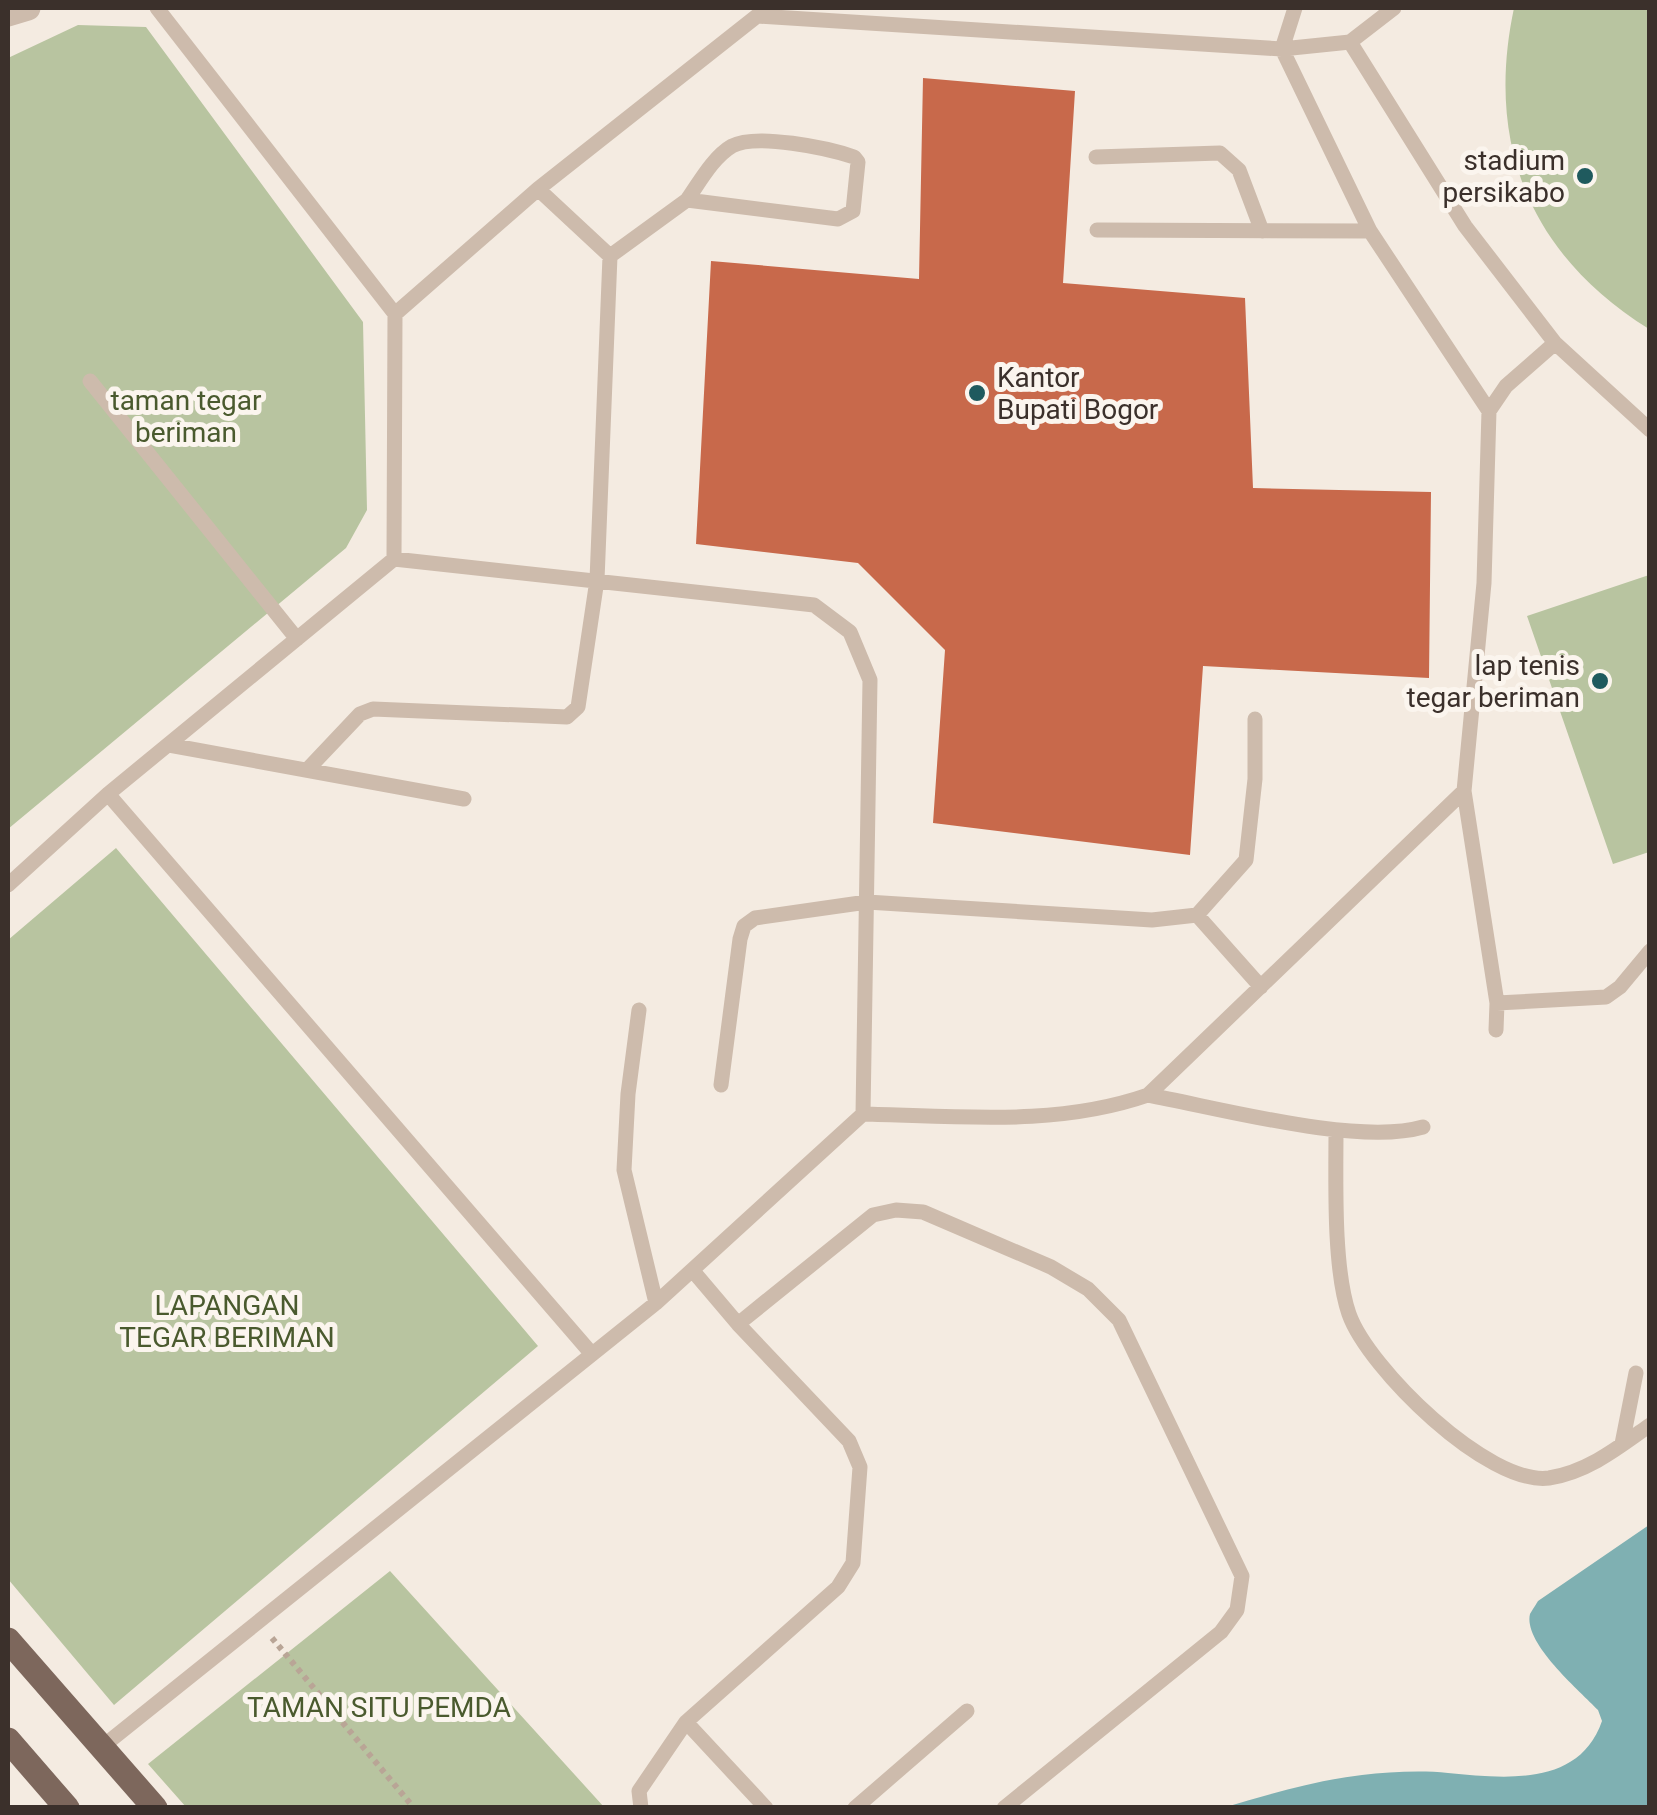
<svg xmlns="http://www.w3.org/2000/svg" width="1657" height="1815" font-family="Roboto,sans-serif">
  <rect width="100%" height="100%" fill="#f4ebe1"/>
  <path fill="#b8c4a0" d="M1514,8H1649V329C1530,255 1485,144 1514,8Z
    M78,25L146,27L363,322L367,510L346,548L8,829V58Z
    M1649,575V852L1613,864L1527,616Z
    M116,848L538,1346L114,1705L8,1579V940Z
    M390,1571L604,1807H186L148,1764Z"/>
  <path fill="#7fb0b2" d="M1649,1525V1807H1226C1270,1794 1317,1780 1362,1775C1389,1772 1421,1770 1448,1773C1503,1778 1579,1788 1602,1721L1598,1710C1579,1690 1523,1643 1530,1614C1531,1612 1537,1603 1538,1601Z"/>
  <path fill="#c8694b" d="M923,78L1075,91L1063,283L1245,298L1253,488L1431,492L1429,678L1203,666L1190,855L933,823L945,650L858,563L696,544L711,261L919,279Z"/>
  <g fill="none" stroke-linecap="round" stroke-linejoin="round">
    <path stroke="#b9a596" stroke-width="6" stroke-dasharray="5 5" stroke-linecap="butt" d="M272,1638L414,1808"/>
    <path stroke="#cdbbac" stroke-width="15" d="M157,8L395,314
      M1295,8L1282,49L1370,231L1489,411
      M1350,42L1465,226L1555,343L1650,430
      M1350,42L1394,8
      M1096,157L1220,153L1239,170L1262,231
      M538,189L610,256
      M1097,230L1370,231
      M90,381L297,639
      M394,559L395,314L538,189L757,16L1282,49L1350,42
      M169,745L464,799
      M307,770L360,714L373,709L567,717L578,707L597,580L610,256L687,200L838,219L853,211L858,162L854,157C828,148 756,133 732,146C713,157 699,183 687,200
      M108,794L591,1353
      M8,885L108,794L394,559L814,605L850,632L870,680L863,1114
      M1197,915L1261,987
      M1497,1003L1606,997L1620,987L1650,951
      M639,1010L628,1094L624,1170L656,1303
      M1496,1030L1497,1003L1464,791L1484,583L1489,411L1506,386L1555,343
      M721,1085L740,939L744,926L755,918L867,902L1152,920L1197,915L1246,860L1255,779V719
      M1148,1095C1219,1108 1358,1146 1423,1127
      M1336,1130C1336,1180 1333,1268 1349,1314C1368,1368 1488,1486 1549,1478C1588,1472 1619,1447 1650,1425
      M738,1324L873,1215L896,1210L923,1212L1051,1267L1088,1289L1119,1320L1242,1576L1237,1610L1221,1632L1004,1808
      M1622,1444L1636,1373
      M686,1722L766,1808
      M102,1747L656,1303L863,1114C959,1116 1056,1127 1148,1095L1464,791
      M641,1808L639,1791L686,1722L838,1587L853,1563L860,1467L849,1441L738,1324L693,1271
      M855,1808L967,1711"/>
    <path stroke="#cdbbac" stroke-width="25" d="M8,14L28,8"/>
    <path stroke="#7d675c" stroke-width="25" d="M8,1640L155,1808
      M8,1740L67,1808"/>
  </g>
  <g fill="#1f5a5e" stroke="#fbf5ee" stroke-width="4">
    <circle cx="1585" cy="176" r="10"/>
    <circle cx="977" cy="393" r="10"/>
    <circle cx="1600" cy="681" r="10"/>
  </g>
  <g text-anchor="middle" stroke-width="10" stroke-linejoin="round" paint-order="stroke">
    <g font-size="28" fill="#3b302b" stroke="#fbf5ee" text-anchor="end">
      <text x="1565" y="170">stadium<tspan x="1565" dy="32">persikabo</tspan></text>
      <text x="997" y="387" text-anchor="start">Kantor<tspan x="997" dy="32">Bupati Bogor</tspan></text>
      <text x="1580" y="675">lap tenis<tspan x="1580" dy="32">tegar beriman</tspan></text>
    </g>
    <g font-size="28" fill="#4a5a2e" stroke="#fbf5ee">
      <text x="186" y="410">taman tegar<tspan x="186" dy="32">beriman</tspan></text>
      <text x="227" y="1315">LAPANGAN<tspan x="227" dy="32">TEGAR BERIMAN</tspan></text>
      <text x="379" y="1717">TAMAN SITU PEMDA</text>
    </g>
  </g>
  <rect width="1657" height="1815" fill="none" stroke="#3b302b" stroke-width="20"/>
</svg>
